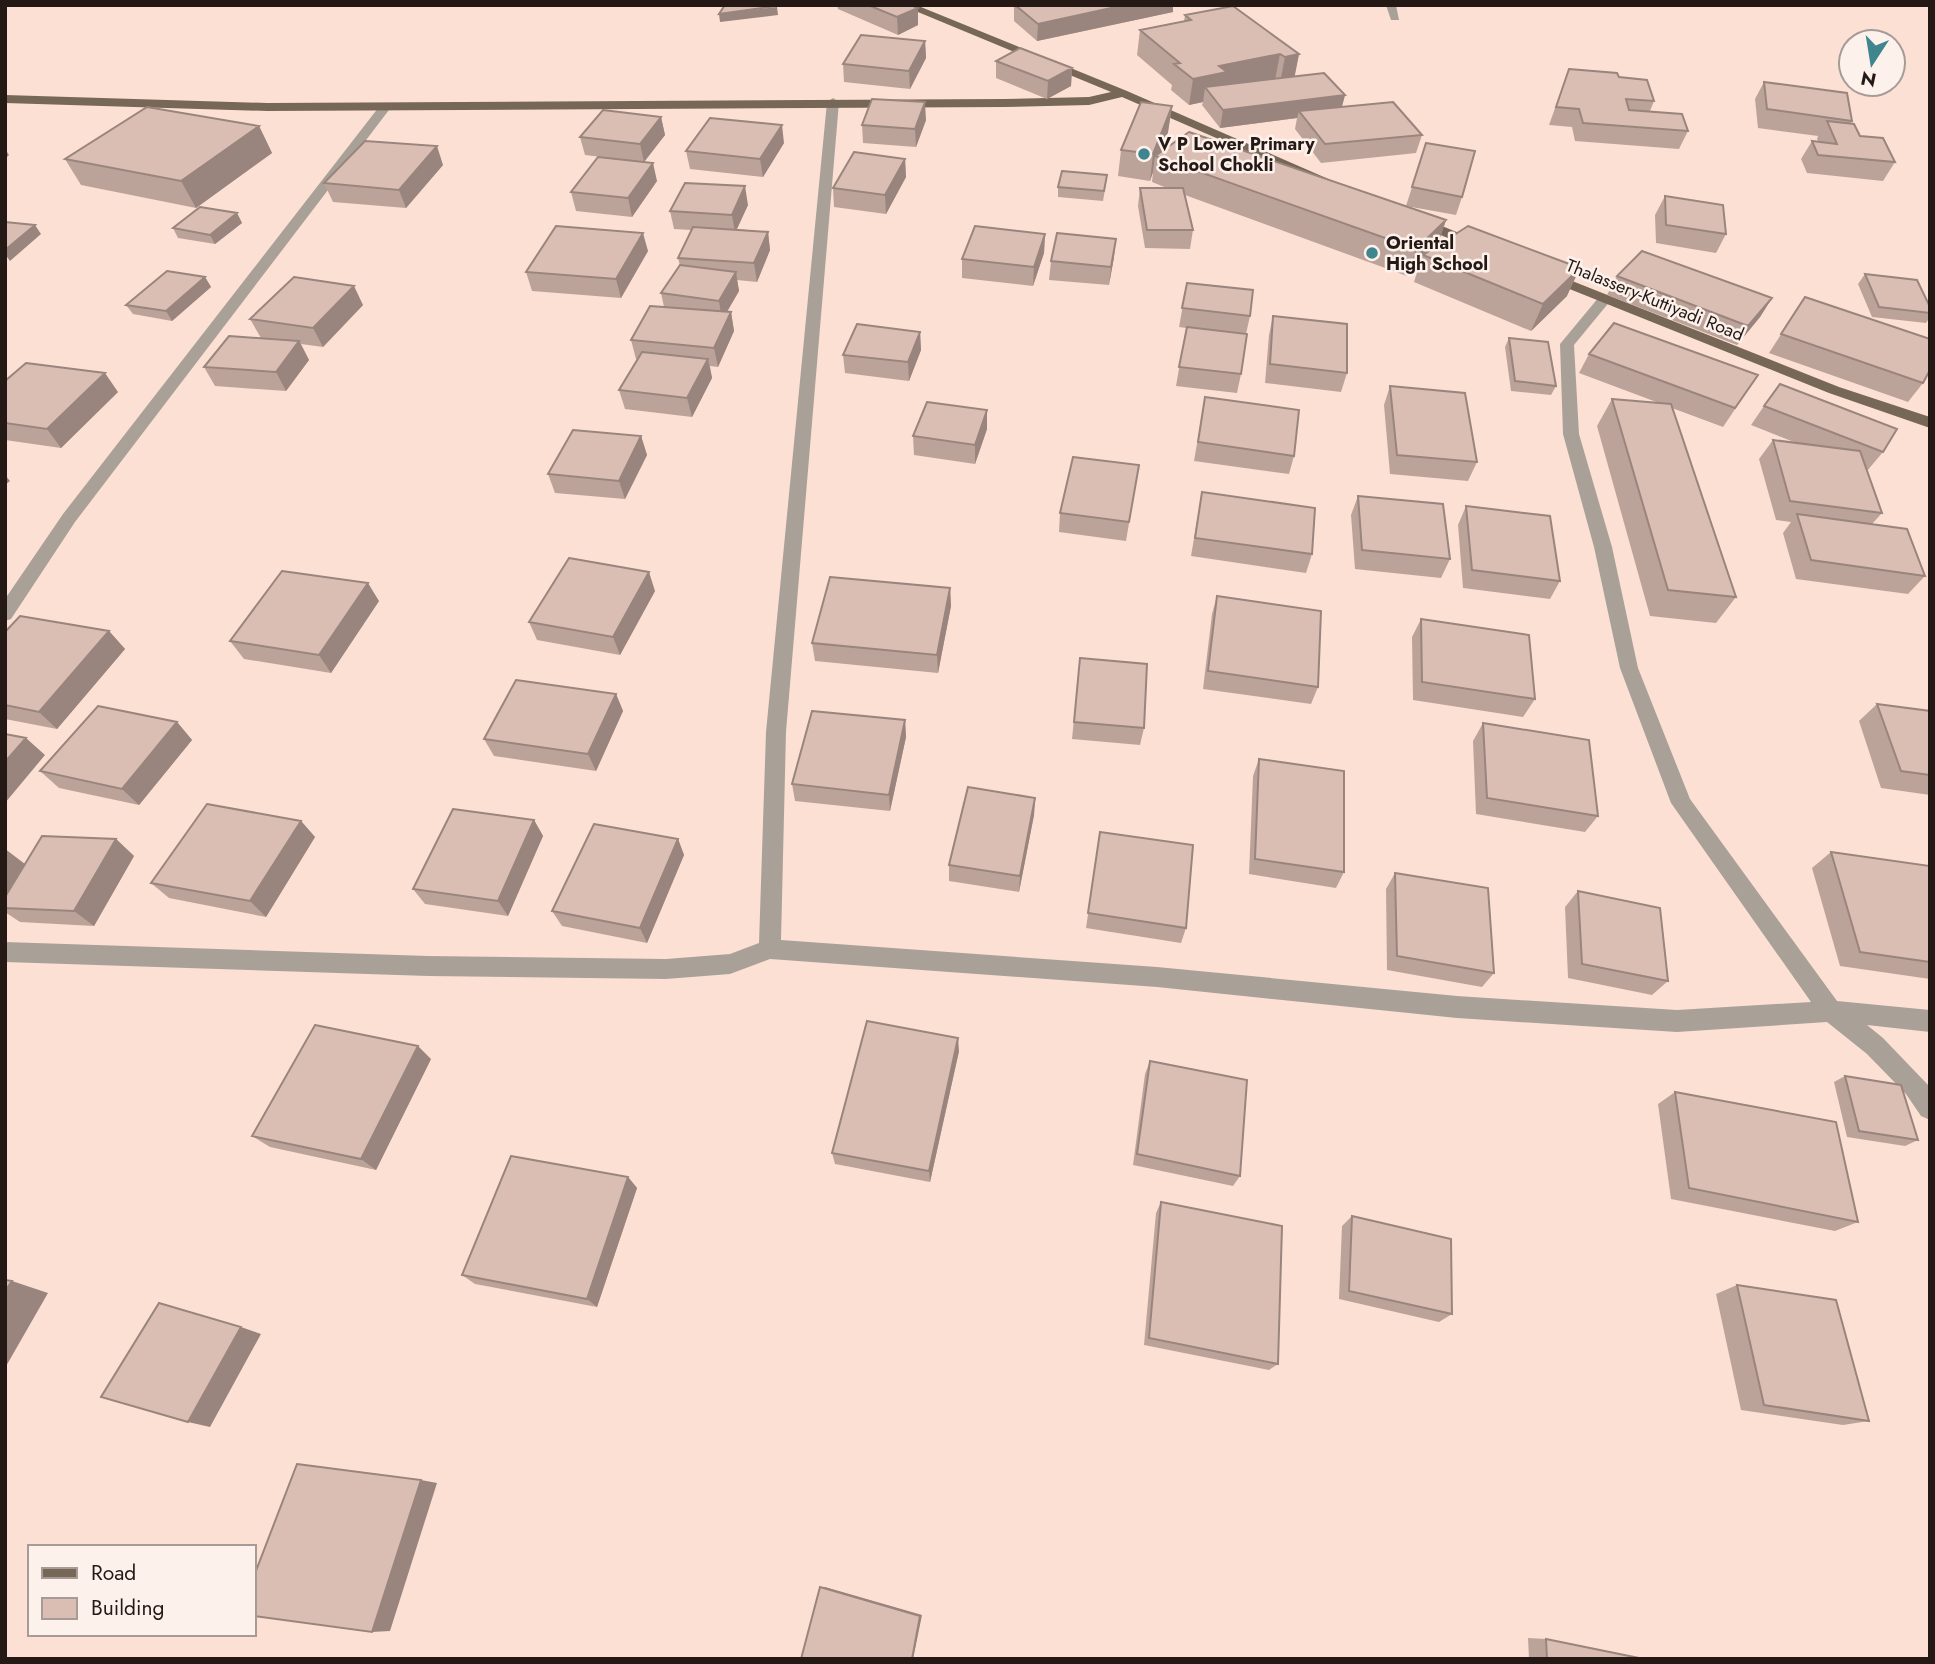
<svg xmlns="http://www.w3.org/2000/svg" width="1935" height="1664" font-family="Jost,sans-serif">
  <rect width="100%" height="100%" fill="#fde0d4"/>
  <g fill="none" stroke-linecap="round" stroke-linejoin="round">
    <path fill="#a9a198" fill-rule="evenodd" d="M1386,5H1396L1399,20H1391Z
      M833,98L839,102L786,732L781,940L1157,967L1457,996L1677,1010L1811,1002L1671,803L1620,668L1594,547L1563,434L1560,344L1599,297L1604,296L1611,300L1574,345L1579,434L1612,547L1638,668L1690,799L1837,1001L1930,1010V1032L1867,1025L1883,1038L1930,1087V1120L1921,1116L1906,1094L1867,1054L1827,1022L1677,1032L1457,1018L1157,987L770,959L730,974L666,979L428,976L5,962V942L428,956L666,959L730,954L759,943L766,732L827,102Z
      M382,103L392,106L75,522L11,619L5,621V599L63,514Z"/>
    <path fill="#766757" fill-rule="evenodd" d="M901,5H916L1127,91L1333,181L1332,184H1322L1122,97L1089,105L1004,107L267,111L5,103V95L267,103L1004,99L1089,97L1111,92Z
      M1418,216L1483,243L1485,246L1483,249H1473L1413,223V217Z
      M1547,271L1839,387L1930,417V428L1829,393L1542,278V272Z"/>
  </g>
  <path fill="#bca39a" d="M837,5H911L918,8V25L898,35L838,9Z
    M1014,5H1173V12L1037,41L1014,21Z
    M1185,15L1299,54L1294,77L1345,95L1342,107L1422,135L1416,153L1321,163L1295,129L1297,118L1220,128L1202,105L1203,102L1189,105L1171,90L1172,85L1137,55L1140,30L1184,21Z
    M925,41L926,58L910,89L844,82L843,64Z
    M996,61L1072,68L1071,86L1047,99L996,78Z
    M1569,69L1619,77L1654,101L1650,111L1688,131L1679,149L1575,141L1572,127L1549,125Z
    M1764,82L1852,121L1851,123L1860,136L1895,162L1883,181L1807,173L1801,159L1812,141L1818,142L1817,139L1818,136L1758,128L1755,99Z
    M1172,106L1168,132L1161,151L1446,220L1437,246L1567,296L1531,331L1414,282L1420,263L1407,276L1185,195L1193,230L1190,249L1145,248L1138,206L1140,188H1167L1152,182L1153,172L1150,181L1118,176L1121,150Z
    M661,117L665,135L644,162L657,181L632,217L576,211L571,192L635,161L585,155L580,137Z
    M926,120L916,147L863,143L862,125Z
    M259,126L272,153L196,208L81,185L65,159Z
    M784,143L763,177L690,169L686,151Z
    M1426,143L1462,197L1456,215L1406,206Z
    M905,159L906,177L886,214L834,207L833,188Z
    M443,165L406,208L333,202L324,183Z
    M1106,184L1103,201L1058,197V187Z
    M1665,196L1726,234L1716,253L1656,243L1655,215Z
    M748,205L737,229L768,232L770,250L757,282L737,280L739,291L727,312H731L734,331L718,367L710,366L712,378L692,417L625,409L619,390L637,359H636L631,340L664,307L661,293L680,266L678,258L691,230L674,229L670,211Z
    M237,213L242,223L215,244L178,238L173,228Z
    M1045,234L1044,253L1033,286L962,278V259Z
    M648,251L621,298L532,291L526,272Z
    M1114,257L1109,285L1049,280L1051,261Z
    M1865,274L1930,307V317L1926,323L1872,317L1858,284Z
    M1617,276L1772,298L1760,317L1737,345L1607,295Z
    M205,277L211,287L172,321L133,314L126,305Z
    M1187,283L1250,316L1246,334L1241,374L1237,393L1176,386L1186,328L1179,327Z
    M1805,297L1923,383L1908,402L1769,353Z
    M363,305L323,347L301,344L309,360L286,391L215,386L204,367L261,338L250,319Z
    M1273,316L1347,373L1341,392L1265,383L1269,335Z
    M920,332L921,350L909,381L845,373L843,355Z
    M1509,338L1556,386L1551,395L1511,391L1505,347Z
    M1589,354L1758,375L1723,427L1672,408L1736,597L1716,623L1650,616L1597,426L1612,399L1659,403L1579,373Z
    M5,381L118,392L61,448L5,440Z
    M1390,386L1477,462L1468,481L1390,474L1384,405Z
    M1205,397L1294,456L1289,474L1194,461Z
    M1764,406L1883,452L1867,471L1882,513L1872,524L1925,576L1908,594L1796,579L1783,533L1791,522L1776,520L1759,459L1773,440L1799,444L1751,425Z
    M987,410V429L975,464L914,455L913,436Z
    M641,436L647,455L625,499L555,493L548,474Z
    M1139,465L1126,541L1059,532L1060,513Z
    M1202,492L1312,554L1306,573L1191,556Z
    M1358,496L1450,559L1441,578L1355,569L1351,515Z
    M1466,506L1560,581L1550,599L1463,588L1458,525Z
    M950,588L951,606L938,673L815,661L812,643Z
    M655,591L620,655L537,640L529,622Z
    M1217,596L1318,687L1311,704L1203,689L1212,614Z
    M379,601L331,673L244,659L230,641Z
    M1421,619L1535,699L1523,717L1413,700L1412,637Z
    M109,631L125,649L57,729L5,719V632Z
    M1080,658L1144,728L1140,745L1072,739Z
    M616,694L623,711L596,771L494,756L484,739Z
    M1877,704L1930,711V795L1881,788L1859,721Z
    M905,720L906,737L890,811L795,801L792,784Z
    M177,722L192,740L139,805L59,788L40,771Z
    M1483,723L1598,816L1585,832L1476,814L1473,741Z
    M1259,759L1344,872L1336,888L1249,874L1253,776Z
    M1035,798L1034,815L1019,892L949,881V865Z
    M534,820L543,836L508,916L425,904L413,889Z
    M301,821L315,837L266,917L169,898L151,883Z
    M1100,832L1186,928L1181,943L1086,928Z
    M116,839L134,856L94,926L20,922L5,912V849L25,864Z
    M678,839L684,855L647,943L562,926L552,911Z
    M1831,852L1930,866V979L1840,966L1812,868Z
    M1395,873L1494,973L1482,987L1387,970L1386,889Z
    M1578,891L1668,981L1652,995L1568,978L1565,907Z
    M959,1051L930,1182L835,1164L832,1153Z
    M431,1059L376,1170L270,1147L252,1136Z
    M1150,1061L1240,1176L1233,1186L1133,1165L1145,1074Z
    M1845,1076L1918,1140L1905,1146L1847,1137L1834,1082Z
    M1675,1092L1858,1222L1835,1231L1671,1199L1658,1104Z
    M628,1177L637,1188L597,1307L475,1284L462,1275Z
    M1161,1202L1278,1364L1269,1370L1144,1345L1156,1213Z
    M1352,1216L1452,1314L1439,1322L1339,1299L1342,1226Z
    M1737,1285L1869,1421L1843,1425L1741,1410L1716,1294Z
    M1528,1638L1546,1639L1644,1659H1529Z"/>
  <path fill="#99857d" d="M1125,5H1173V12L1037,41L1038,24Z
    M777,7L778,15L720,22L719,14Z
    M918,8V25L898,35L897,17Z
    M925,41L926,58L910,89L909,71Z
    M1280,54L1275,80L1205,87L1203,102L1189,105L1193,79L1219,66Z
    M1299,54L1294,80L1280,83L1285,57Z
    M1072,68L1071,86L1047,99L1048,81Z
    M1345,95L1340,113L1299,111L1297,118L1220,128L1223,110Z
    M925,102L926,120L916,147L915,129Z
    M1172,106L1168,132L1159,157L1155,156L1153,172L1150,181L1153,154Z
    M661,117L665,135L644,162L640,144Z
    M782,125L784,143L763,177L760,159Z
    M259,126L272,153L196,208L181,181Z
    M437,146L443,165L406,208L399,190Z
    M5,149L9,155L5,159Z
    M905,159L906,177L886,214L885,195Z
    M653,163L657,181L632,217L628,198Z
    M745,186L748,205L735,233L732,215Z
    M237,213L242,223L215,244L210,235Z
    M1446,220L1437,247L1423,255L1420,263L1407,276L1416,249Z
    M35,225L41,234L10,261L5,254V250Z
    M768,232L770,250L757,282L754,263Z
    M643,233L648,251L621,298L616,279Z
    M1045,234L1044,253L1033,286L1034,267Z
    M1116,239L1114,257L1109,285L1111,267Z
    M1580,268L1567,296L1531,331L1543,304Z
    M736,272L739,291L722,320L719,301Z
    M205,277L211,287L172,321L166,311Z
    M354,286L363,305L323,347L313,328Z
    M1772,298L1760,317L1737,345L1748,326Z
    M731,312L734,331L718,367L714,348Z
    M920,332L921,350L909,381L908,362Z
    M299,341L309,360L286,391L276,372Z
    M708,359L712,378L692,417L687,398Z
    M105,373L118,392L61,448L47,429Z
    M987,410V429L975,464V445Z
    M641,436L647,455L625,499L619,481Z
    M5,475L10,481L5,485Z
    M649,572L655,591L620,655L613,637Z
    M368,583L379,601L331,673L319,655Z
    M950,588L951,606L938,673L937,655Z
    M109,631L125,649L57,729L39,712Z
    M616,694L623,711L596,771L588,754Z
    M905,720L906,737L890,811L889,795Z
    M177,722L192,740L139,805L122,789Z
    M26,738L45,755L5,803V762Z
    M1035,798L1034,815L1019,892L1020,876Z
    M534,820L543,836L508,916L498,901Z
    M301,821L315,837L266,917L250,901Z
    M116,839L134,856L94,926L74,911Z
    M678,839L684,855L647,943L640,928Z
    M5,849L26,865L5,897Z
    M958,1038L959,1051L930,1182L929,1171Z
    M418,1046L431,1059L376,1170L361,1159Z
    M628,1177L637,1188L597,1307L587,1299Z
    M12,1281L48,1293L5,1368V1291Z
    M241,1327L261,1334L210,1427L188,1422Z
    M421,1480L437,1483L390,1631L372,1632Z
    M820,1587H825L922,1615L913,1659Z"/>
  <path fill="#dbbeb3" stroke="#99857d" stroke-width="2" d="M725,5H774L777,6L719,14Z
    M868,5H911L918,8L897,17Z
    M1015,5H1125L1038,24Z
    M1233,6L1299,54L1285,57L1280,54L1219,66L1227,72L1193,79L1174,64L1180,63L1140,30L1191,20L1185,15Z
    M861,35L925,41L909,71L843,64Z
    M1020,48L1072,68L1048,81L996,61Z
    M1569,69L1617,73L1619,77L1647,80L1654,101L1626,99L1629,110L1682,114L1688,131L1583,123L1579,109L1556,107Z
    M1324,73L1345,95L1223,110L1205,87Z
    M1764,82L1847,93L1852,121L1767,109Z
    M872,99L925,102L915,129L862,125Z
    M1141,102L1172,106L1153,154L1121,150Z
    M1393,102L1422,135L1325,144L1299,111Z
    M147,107L259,126L181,181L65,159Z
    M603,110L661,117L640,144L580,137Z
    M710,118L782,125L760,159L686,151Z
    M1827,121L1854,124L1860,136L1883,138L1895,162L1818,155L1812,141L1837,144Z
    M1189,132L1446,220L1416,249L1155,156Z
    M365,141L437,146L399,190L324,183Z
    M1426,143L1475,151L1462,197L1412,187Z
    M854,152L905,159L885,195L833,188Z
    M598,157L653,163L628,198L571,192Z
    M1062,171L1107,175L1104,191L1058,187Z
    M685,183L745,186L732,215L670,211Z
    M1140,188H1183L1193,230H1147Z
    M1665,196L1723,205L1726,234L1666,225Z
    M200,207L237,213L210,235L173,228Z
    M5,222L35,225L5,250Z
    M556,226L643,233L616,279L526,272Z
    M975,226L1045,234L1034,267L962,259Z
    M1468,226L1580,268L1543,304L1423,255Z
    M693,227L768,232L754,263L678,258Z
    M1057,233L1116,239L1111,267L1051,261Z
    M1642,251L1772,298L1748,326L1617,276Z
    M680,265L736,272L719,301L661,293Z
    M167,271L205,277L166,311L126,305Z
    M1865,274L1917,280L1930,307V313L1879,307Z
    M294,277L354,286L313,328L250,319Z
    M1187,283L1253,290L1250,316L1182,308Z
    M1805,297L1930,339V370L1923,383L1781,334Z
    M650,306L731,312L714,348L631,340Z
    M1273,316L1347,324V373L1270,364Z
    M1614,323L1758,375L1735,408L1589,354Z
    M857,324L920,332L908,362L843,355Z
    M1187,327L1247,334L1241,374L1179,367Z
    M229,336L299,341L276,372L204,367Z
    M1509,338L1548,342L1556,386L1515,381Z
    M642,352L708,359L687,398L619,390Z
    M26,363L105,373L47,429L5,423V381Z
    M1780,384L1897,429L1883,452L1764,406Z
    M1390,386L1465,393L1477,462L1397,455Z
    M1205,397L1299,410L1294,456L1198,442Z
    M1612,399L1671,404L1736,597L1668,590Z
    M927,402L987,410L975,445L913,436Z
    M573,430L641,436L619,481L548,474Z
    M1773,440L1860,451L1882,513L1790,501Z
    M1073,457L1139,465L1129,522L1060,513Z
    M1202,492L1315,508L1312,554L1195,538Z
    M1358,496L1443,504L1450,559L1362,550Z
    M1466,506L1550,516L1560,581L1472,570Z
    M1797,514L1907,529L1925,576L1811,560Z
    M569,558L649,572L613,637L529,622Z
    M282,571L368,583L319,655L230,641Z
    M830,577L950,588L937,655L812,643Z
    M1217,596L1321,611L1318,687L1208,671Z
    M20,616L109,631L39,712L5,705V632Z
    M1421,619L1529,635L1535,699L1422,682Z
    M1080,658L1147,664L1144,728L1074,722Z
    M516,680L616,694L588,754L484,739Z
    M1877,704L1930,711V775L1901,771Z
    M98,706L177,722L122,789L40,771Z
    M812,711L905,720L889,795L792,784Z
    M1483,723L1589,740L1598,816L1487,798Z
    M5,734L26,738L5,762Z
    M1259,759L1344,771V872L1255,859Z
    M968,787L1035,798L1020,876L949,865Z
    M207,804L301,821L250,901L151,883Z
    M453,809L534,820L498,901L413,889Z
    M594,824L678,839L640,928L552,911Z
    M1100,832L1193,845L1186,928L1088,913Z
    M42,836L116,839L74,911L5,908V897Z
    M1831,852L1930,866V962L1860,952Z
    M1395,873L1488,888L1494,973L1397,956Z
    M1578,891L1660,908L1668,981L1582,964Z
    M867,1021L958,1038L929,1171L832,1153Z
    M315,1025L418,1046L361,1159L252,1136Z
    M1150,1061L1247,1080L1240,1176L1137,1154Z
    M1845,1076L1901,1085L1918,1140L1859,1131Z
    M1675,1092L1836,1122L1858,1222L1689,1188Z
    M511,1156L628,1177L587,1299L462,1275Z
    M1161,1202L1282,1226L1278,1364L1149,1338Z
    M1352,1216L1451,1239L1452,1314L1349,1291Z
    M5,1280L12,1281L5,1291Z
    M1737,1285L1836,1300L1869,1421L1764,1405Z
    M159,1303L241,1327L188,1422L101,1397Z
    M297,1464L421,1480L372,1632L254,1616V1576Z
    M820,1587L920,1616L912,1659H801Z
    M1546,1639L1644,1659H1547Z"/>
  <g fill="#3e858e" stroke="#fdf1ec" stroke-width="2.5">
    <circle cx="1144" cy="154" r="7"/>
    <circle cx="1372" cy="253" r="7"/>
  </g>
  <g text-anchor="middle" stroke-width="5" stroke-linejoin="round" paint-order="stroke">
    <g font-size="18" font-weight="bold" fill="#241915" stroke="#fdf1ec" text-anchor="start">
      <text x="1158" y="150">V P Lower Primary<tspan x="1158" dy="21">School Chokli</tspan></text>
      <text x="1386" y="249">Oriental<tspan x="1386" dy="21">High School</tspan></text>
    </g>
    <g font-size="18" fill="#241915" stroke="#fdf1ec">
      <text transform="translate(1655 300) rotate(22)" y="6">Thalassery-Kuttiyadi Road</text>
    </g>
  </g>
  <rect width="1935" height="1664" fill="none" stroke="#241915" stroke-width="14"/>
  <rect x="28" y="1545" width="228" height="91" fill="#fdf1ec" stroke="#a69b96" stroke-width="2"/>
  <rect x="42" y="1568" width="35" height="10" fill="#766757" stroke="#a69b96" stroke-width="2"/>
  <text x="91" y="1580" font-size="21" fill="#241915">Road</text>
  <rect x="42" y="1598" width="35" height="21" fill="#dbbeb3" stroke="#a69b96" stroke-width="2"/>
  <text x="91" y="1615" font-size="21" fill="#241915">Building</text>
  <g transform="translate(1872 63) rotate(192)"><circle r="33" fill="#fdf1ec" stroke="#a69b96" stroke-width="2"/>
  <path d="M0-5L12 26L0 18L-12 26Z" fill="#3e858e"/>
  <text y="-10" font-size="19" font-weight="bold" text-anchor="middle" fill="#241915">N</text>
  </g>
</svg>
